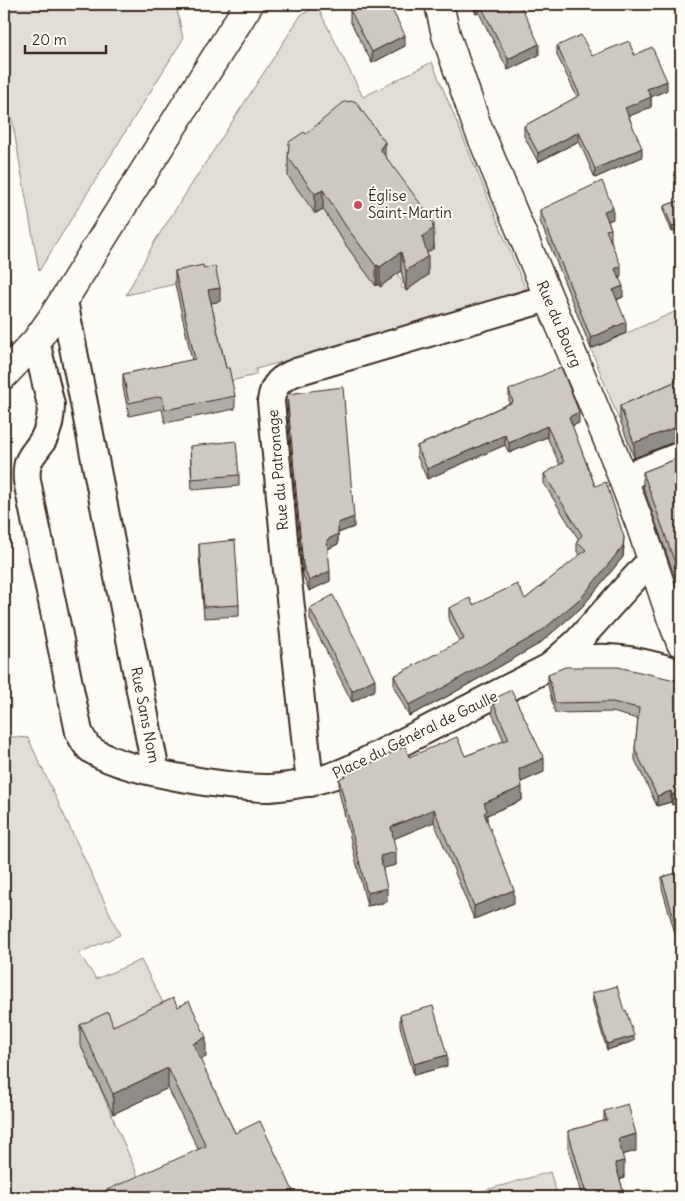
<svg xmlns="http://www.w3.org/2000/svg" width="685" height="1201" font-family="Delius,sans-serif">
  <rect width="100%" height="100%" fill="#fdfcf7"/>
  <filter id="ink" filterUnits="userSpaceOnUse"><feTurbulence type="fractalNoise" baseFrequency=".02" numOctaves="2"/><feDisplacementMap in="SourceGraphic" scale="10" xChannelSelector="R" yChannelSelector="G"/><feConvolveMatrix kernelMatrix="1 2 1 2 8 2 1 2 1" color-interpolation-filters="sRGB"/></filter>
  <g filter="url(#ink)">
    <path fill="#e1ded7" stroke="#8e847a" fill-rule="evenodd" d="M4,4H176L183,39L39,271L4,75Z
      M317,6L363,97L432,62L526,290L396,331L256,369V375L226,382L203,278L126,295L155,241L301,15ZM301,193L434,244L415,260L408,286L409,289L406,290L405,287L403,289L401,287L403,283L397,273L333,221L331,222L329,219L331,218L324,208L318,210L319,212L314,214L312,210L314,208Z
      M681,309V394L619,420L591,349Z
      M4,736L28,738L120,935L79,953L96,979L141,960L171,1018L81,1044L141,1183L111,1197H4Z
      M550,1172L558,1197H461Z"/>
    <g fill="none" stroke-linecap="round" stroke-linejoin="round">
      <g stroke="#3b2a1e" stroke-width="30">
        <path id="street" d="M64,301L156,772
          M36,341L51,405C51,418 49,429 43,440C32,457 25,458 27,481L79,732C82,738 84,743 89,748C116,771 234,789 270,788C299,786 326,780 352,768L549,667C594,650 637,659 681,673
          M623,478L681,455
          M553,663L577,642L651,560
          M310,783L287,571L271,401C273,384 281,378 296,372L548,298"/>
      </g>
      <g stroke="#3b2a1e" stroke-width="31">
        <path id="secondary" d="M439,4L446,35L476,123L612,450L641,527L672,620L681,643
          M4,375L36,341L53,317L249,4"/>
      </g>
      <use href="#street" stroke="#fdfcf7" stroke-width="26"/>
      <use href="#secondary" stroke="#fdfcf7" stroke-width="28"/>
    </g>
    <path fill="#b0aca7" stroke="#3b2a1e" d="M471,4H520L539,55L508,70L479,13L476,14Z
      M350,10L405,46L372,63L350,21Z
      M557,46L592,56L634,55L667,90L651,97V107L629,116L642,157L595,178L579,141L538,162L524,136V126L577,97L557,55Z
      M306,134L385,156L428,217L434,244V248L427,252L428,275L406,291L401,271L380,287L378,284L376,286L345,244L323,209L315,213L288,176V157Z
      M681,200L672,232L664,212V206Z
      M540,210L613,219L608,221L611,229V240L621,277L619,278L623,297L617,300L626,333L591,349L540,221Z
      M204,269L220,301L211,303L226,368L235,396V409L165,423L162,409L129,416L123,387V374L192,360L175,284V271Z
      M681,379V440L676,441L634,458L620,420V406Z
      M509,390L579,423L572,426L595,486L624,547L623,557L582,607L539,644L441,700L409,716L394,687V676L460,642L449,619V608L525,599L581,555L577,552V541L579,540L544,484V474L560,465L547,437L509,453L505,445L427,479L417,456V446L470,423V421L510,403L509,400Z
      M287,394L354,527L338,533V544L328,549L330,581L309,591L303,575L287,404Z
      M190,446L239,475V486L192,490Z
      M681,457V595L643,486V472Z
      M199,544L239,605V616L204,618L199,555Z
      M310,608L375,690L352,702L310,619Z
      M548,674L675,680L672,805L671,802L657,806L635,760V749L638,719L612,712L555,713L548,685Z
      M492,700L544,772L521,782L522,800L487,815V821L514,903L474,919L434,822L393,839L396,865L382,868L387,902L367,906L339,792V779L409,757L465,756L504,741L492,713Z
      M681,872L679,947L662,888V877Z
      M592,993L624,1011L634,1041L607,1050L592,999Z
      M178,1007L206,1057L200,1060L235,1133L296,1197L198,1149L168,1088L113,1114L80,1044V1025L113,1026Z
      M400,1015L447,1066L414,1075L400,1026Z
      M604,1111L636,1151L622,1155L624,1178L620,1180L625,1197H582L568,1148V1131L604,1121Z"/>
    <path fill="#908c88" stroke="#3b2a1e" d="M476,4H479V13L476,14Z
      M405,35V46L372,63V52Z
      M539,44V55L508,70V59Z
      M667,81V90L651,97V107L625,118V108L647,89Z
      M579,132V141L538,162V153Z
      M385,142V161L380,149Z
      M642,148V157L595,178V169Z
      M323,190V209L315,213V194Z
      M613,208V219L604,222V211Z
      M428,214V232L432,226L434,224V248L422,256V237L427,215Z
      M681,223V229L672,232V227Z
      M401,252V271L380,287V267Z
      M428,256V275L406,291V271Z
      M378,265V284L376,286V266Z
      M621,266V277L615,280V269Z
      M623,286V297L613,301V290Z
      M220,288V301L208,304V290Z
      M626,322V333L591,349V338Z
      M579,412V423L569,427V417Z
      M547,426V437L509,453V443Z
      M676,427V441L634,458V443Z
      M505,435V445L427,479V469Z
      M354,517V527L338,533V523Z
      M338,534V544L327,549V540Z
      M624,537L623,557L582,607L539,644L441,700L409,716V705Z
      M330,571V581L309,591V581Z
      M375,679V690L352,702V691Z
      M544,758V772L519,783V769Z
      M522,787V800L487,815V825L484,826V803Z
      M671,791V802L657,806V796Z
      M681,791V802L672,805V795Z
      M434,809V822L391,840V827Z
      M396,852V865L380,869V856Z
      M387,888V902L367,906V893Z
      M514,890V903L474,919V906Z
      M681,936V947H679V937Z
      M634,1036V1041L607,1050V1044Z
      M206,1037V1057L193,1063V1044Z
      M447,1055V1066L414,1075V1064Z
      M168,1068V1088L113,1114V1094Z
      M636,1134V1151L618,1156V1139Z
      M624,1161V1178L615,1181V1163Z"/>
    <path fill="#cdc8c2" stroke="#3b2a1e" d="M364,4H389L405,35L372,52L350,10Z
      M480,4H520L539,44L508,59Z
      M581,35L592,56L629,41L634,55L652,47L667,81L647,89L651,97L625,108L642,148L595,169L579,132L538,153L524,126L580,95L557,46Z
      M355,101L385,142L380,149L428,214L427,215L434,224L432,226L434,228L422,237L428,256L406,271L401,252L380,267L378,265L376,266L345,225L323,190L315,194L288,157L289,142L304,132L306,134L344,102Z
      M602,181L613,208L604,211L611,229L606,230L621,266L615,269L623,286L613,290L626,322L591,338L540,210Z
      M681,200V223L672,227L664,206Z
      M203,265L204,269L215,266L220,288L208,290L226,368H229L235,396L165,410L162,396L129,403L123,374L195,359L175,271Z
      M561,367L579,412L569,417L595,486L606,482L624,537L623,546L582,597L539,633L441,689L409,705L394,676L464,639L449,608L470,598L473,605L517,584L525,599L586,550L577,541L582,535L544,474L564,462L547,426L509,443L505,435L427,469L417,446L471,423L470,421L513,402L509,390Z
      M681,379V426L676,427L634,443L620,406Z
      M343,387L354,517L338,523V534L327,540L330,571L309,581L303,565L287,394Z
      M236,441L239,475L192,479L190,446Z
      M681,457V580L643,472Z
      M235,540L239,605L204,607L199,544Z
      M333,595L375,679L352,691L310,608Z
      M565,667H618L675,680L681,685V791L672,795L671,791L657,796L635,749L639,708L612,702L555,703L548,674Z
      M511,690L544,758L519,769L522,787L484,803L487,811L484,813L514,890L474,906L434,809L391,827L396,852L380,856L387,888L367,893L339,779L405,746L409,757L457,737L465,756L509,739L492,700Z
      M681,872V936L679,937L662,877Z
      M617,986L624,1011L626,1010L634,1036L607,1044L592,993Z
      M173,998L178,1007L189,1001L206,1037L193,1044L235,1133L260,1121L296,1197H91L206,1146L168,1068L113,1094L80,1025L108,1012L113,1026Z
      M433,1006L447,1055L414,1064L400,1015Z
      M628,1104L636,1134L618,1139L624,1161L615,1163L625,1197H587L568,1131L607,1120L604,1111Z"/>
  </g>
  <circle fill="#d1495b" stroke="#fdfcf7" stroke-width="2" cx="358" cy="205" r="5"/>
  <g text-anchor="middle" stroke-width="4" stroke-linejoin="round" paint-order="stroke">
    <g font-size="15" fill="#3b2a1e" stroke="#fdfcf7" text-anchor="start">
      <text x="368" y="201">Église<tspan x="368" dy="17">Saint-Martin</tspan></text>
    </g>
    <g font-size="15" fill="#3b2a1e" stroke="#fdfcf7">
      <text transform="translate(559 324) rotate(67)" y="5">Rue du Bourg</text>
      <text transform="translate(278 470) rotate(-95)" y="5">Rue du Patronage</text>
      <text transform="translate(145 715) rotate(79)" y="5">Rue Sans Nom</text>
      <text transform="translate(415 735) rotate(-26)" y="5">Place du Général de Gaulle</text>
    </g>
  </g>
  <rect width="685" height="1201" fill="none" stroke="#fdfcf7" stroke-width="20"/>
  <rect x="10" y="10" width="665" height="1181" fill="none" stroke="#3b2a1e" stroke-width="2" filter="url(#ink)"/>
  <path d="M25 45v8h81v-8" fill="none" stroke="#3b2a1e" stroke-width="2.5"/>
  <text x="32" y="45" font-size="15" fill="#3b2a1e" stroke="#fdfcf7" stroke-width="4" paint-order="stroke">20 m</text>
</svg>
